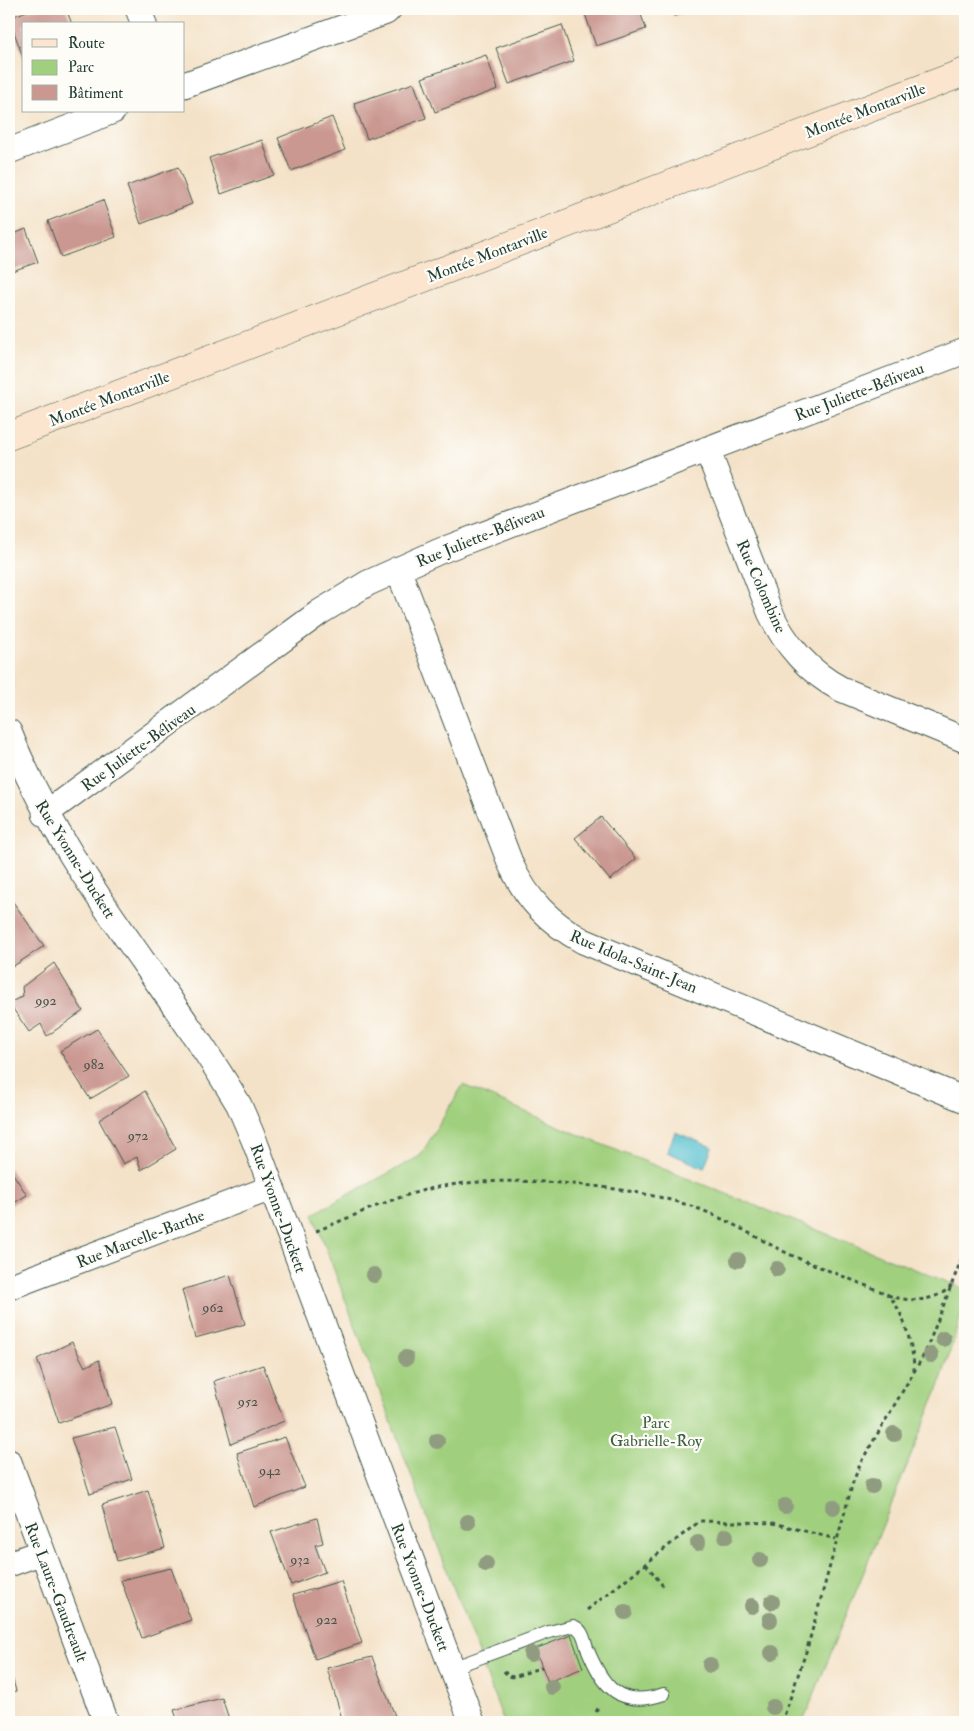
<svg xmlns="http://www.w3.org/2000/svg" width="974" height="1731" font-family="'IM FELL Double Pica',serif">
  <rect width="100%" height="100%" fill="#fdfcf7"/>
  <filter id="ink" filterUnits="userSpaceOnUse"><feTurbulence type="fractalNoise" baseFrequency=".02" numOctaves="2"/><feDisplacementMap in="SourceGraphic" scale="10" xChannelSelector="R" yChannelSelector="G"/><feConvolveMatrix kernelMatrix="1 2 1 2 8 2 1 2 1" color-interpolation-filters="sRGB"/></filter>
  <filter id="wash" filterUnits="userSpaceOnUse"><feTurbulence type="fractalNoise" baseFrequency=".0096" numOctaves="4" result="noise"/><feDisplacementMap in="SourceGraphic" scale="20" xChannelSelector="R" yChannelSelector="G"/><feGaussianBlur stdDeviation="1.12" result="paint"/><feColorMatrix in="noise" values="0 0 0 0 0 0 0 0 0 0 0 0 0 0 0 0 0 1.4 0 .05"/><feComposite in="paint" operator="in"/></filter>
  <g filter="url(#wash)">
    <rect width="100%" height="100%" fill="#f4e2c8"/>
    <path fill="#a0d07e" stroke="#608659" d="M463,1085L596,1142L965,1289V1302L940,1384L803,1722H504L313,1214L420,1156Z"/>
    <path fill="#55c0cf" stroke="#3a7e82" d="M675,1132L712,1147L704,1168L667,1152Z"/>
    <g id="blocks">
      <path fill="#ca9891" d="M32,9H66L72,24H24V60L9,18Z
        M601,9H639L646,29L596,46L585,14Z
        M671,9H695L674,16Z
        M562,25L574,61L509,84L496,48Z
        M486,55L498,89L435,112L422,78Z
        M414,83L426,118L367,139L354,103Z
        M332,117L345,150L291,171L278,138Z
        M262,140L274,175L221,194L209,158Z
        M178,167L192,204L141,224L127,186Z
        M103,200L116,237L61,257L48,221Z
        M26,229L38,262L9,272V236Z
        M601,817L636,859L610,880L575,838Z
        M11,899L44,946L9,969V900Z
        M54,963L83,1011L47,1036L41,1024L29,1032L9,1003L23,996L22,987Z
        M97,1029L129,1076L90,1099L60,1051Z
        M145,1091L176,1149L141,1170L137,1157L123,1164L99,1120Z
        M9,1168L27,1195L9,1206Z
        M230,1275L245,1324L195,1338L182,1290Z
        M72,1342L85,1367L99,1360L112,1404L59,1423L37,1359Z
        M263,1365L284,1421L231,1444L214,1381Z
        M115,1427L132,1479L90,1494L71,1438Z
        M285,1437L305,1487L254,1507L237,1453Z
        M148,1490L165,1548L117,1561L102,1505Z
        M317,1518L323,1543L315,1545L325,1572L291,1585L271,1532Z
        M171,1568L191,1620L142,1638L121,1580Z
        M341,1581L362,1643L315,1659L293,1595Z
        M571,1635L583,1668L548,1682L535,1649Z
        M372,1657L397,1721L343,1722L327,1668Z
        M9,1666L16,1691L9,1694Z
        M222,1698L230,1722H178L174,1710Z"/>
    </g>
  </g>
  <g filter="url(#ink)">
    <use href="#blocks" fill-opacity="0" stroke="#3f564a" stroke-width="1"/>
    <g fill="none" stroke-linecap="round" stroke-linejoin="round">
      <g stroke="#3f564a" stroke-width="14">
        <path id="lane" d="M452,1668L549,1632L573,1626C583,1629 584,1639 587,1648C603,1687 619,1709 664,1694"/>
      </g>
      <g stroke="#3f564a" stroke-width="27">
        <path id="street" d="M138,9L144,24
          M184,85L386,12L389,9
          M9,151L113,111
          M707,449L770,612C785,645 810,673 841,689L965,740
          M398,569L511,865C527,900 550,923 583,941L965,1100
          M9,732C63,871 164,978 239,1105L254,1140L472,1722
          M45,814L320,612L368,583L440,551L965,351
          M9,1287L271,1188
          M9,1462L106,1722
          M9,1564L42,1552"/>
      </g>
      <g stroke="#3f564a" stroke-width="29">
        <path id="secondary" d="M9,436L965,72"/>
      </g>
      <path stroke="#3f564a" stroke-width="3" stroke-dasharray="4 4" stroke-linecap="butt" d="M316,1231C354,1216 393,1197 433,1188C501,1173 634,1184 699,1209C734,1222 765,1244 800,1259C822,1268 845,1277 867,1286C873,1289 883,1291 888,1295C903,1308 915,1353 914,1373
        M888,1295C908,1303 937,1302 952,1285
        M646,1564L663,1586
        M587,1610L700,1521L773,1523L836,1539
        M504,1671L508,1676L514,1677L542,1667
        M596,1712L600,1705
        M782,1722L807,1649L853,1482L861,1462L925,1353L965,1250"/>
      <use href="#lane" stroke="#fff" stroke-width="12"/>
      <use href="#street" stroke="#fff" stroke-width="25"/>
      <use href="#secondary" stroke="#fbe5cf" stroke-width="28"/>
    </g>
    <g fill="#909c80">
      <circle cx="738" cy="1260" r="8"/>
      <circle cx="777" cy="1269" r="8"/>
      <circle cx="374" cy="1275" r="8"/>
      <circle cx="943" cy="1339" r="8"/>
      <circle cx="931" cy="1355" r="8"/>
      <circle cx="406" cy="1358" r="8"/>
      <circle cx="894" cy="1434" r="8"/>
      <circle cx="437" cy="1441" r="8"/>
      <circle cx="872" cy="1486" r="8"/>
      <circle cx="785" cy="1506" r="8"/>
      <circle cx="833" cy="1507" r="8"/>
      <circle cx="468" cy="1522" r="8"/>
      <circle cx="726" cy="1536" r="8"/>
      <circle cx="698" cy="1543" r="8"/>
      <circle cx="760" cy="1560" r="8"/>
      <circle cx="486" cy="1564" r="8"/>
      <circle cx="772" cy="1602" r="8"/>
      <circle cx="752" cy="1606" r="8"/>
      <circle cx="625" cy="1612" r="8"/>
      <circle cx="770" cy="1620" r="8"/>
      <circle cx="772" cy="1653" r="8"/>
      <circle cx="531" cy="1654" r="8"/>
      <circle cx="710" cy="1665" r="8"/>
      <circle cx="552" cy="1687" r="8"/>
      <circle cx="773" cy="1707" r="8"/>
    </g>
  </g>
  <g text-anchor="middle" stroke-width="4.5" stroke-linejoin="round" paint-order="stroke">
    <g font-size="14" fill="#4a544b">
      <text x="46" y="1005">992</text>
      <text x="94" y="1069">982</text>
      <text x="138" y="1140">972</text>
      <text x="213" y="1312">962</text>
      <text x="248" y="1406">952</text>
      <text x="270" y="1475">942</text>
      <text x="300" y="1564">932</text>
      <text x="327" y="1624">922</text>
    </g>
    <g font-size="16" fill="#1f3d34" stroke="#fdfcf7">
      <text transform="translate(865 110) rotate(-21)" y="6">Montée Montarville</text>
      <text transform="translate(487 254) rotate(-21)" y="6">Montée Montarville</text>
      <text transform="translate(859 391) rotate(-21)" y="6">Rue Juliette-Béliveau</text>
      <text transform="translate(109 398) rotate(-21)" y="6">Montée Montarville</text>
      <text transform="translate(480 536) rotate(-22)" y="6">Rue Juliette-Béliveau</text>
      <text transform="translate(762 586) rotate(66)" y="6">Rue Colombine</text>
      <text transform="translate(138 747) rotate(-36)" y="6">Rue Juliette-Béliveau</text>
      <text transform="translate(76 859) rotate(58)" y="6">Rue Yvonne-Duckett</text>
      <text transform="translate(634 961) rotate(23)" y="6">Rue Idola-Saint-Jean</text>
      <text transform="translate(279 1208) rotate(70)" y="6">Rue Yvonne-Duckett</text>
      <text transform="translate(140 1238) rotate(-21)" y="6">Rue Marcelle-Barthe</text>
      <text transform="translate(421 1587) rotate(69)" y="6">Rue Yvonne-Duckett</text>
      <text transform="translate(57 1592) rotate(69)" y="6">Rue Laure-Gaudreault</text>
    </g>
    <g font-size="16" fill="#3f6246" stroke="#fdfcf7">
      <text x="656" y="1428">Parc<tspan x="656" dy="18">Gabrielle-Roy</tspan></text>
    </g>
  </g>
  <rect width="974" height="1731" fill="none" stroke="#fdfcf7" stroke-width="30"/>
  <rect x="22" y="22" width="162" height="90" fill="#fdfcf7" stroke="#a4b0a9"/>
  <rect x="32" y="39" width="25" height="8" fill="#fbe5cf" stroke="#a4b0a9"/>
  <text x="68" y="48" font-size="15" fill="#1f3d34">Route</text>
  <rect x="32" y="60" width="25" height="15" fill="#a0d07e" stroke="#a4b0a9"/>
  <text x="68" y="72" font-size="15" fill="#1f3d34">Parc</text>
  <rect x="32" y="85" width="25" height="15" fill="#ca9891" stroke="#a4b0a9"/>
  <text x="68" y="98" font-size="15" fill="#1f3d34">Bâtiment</text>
</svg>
